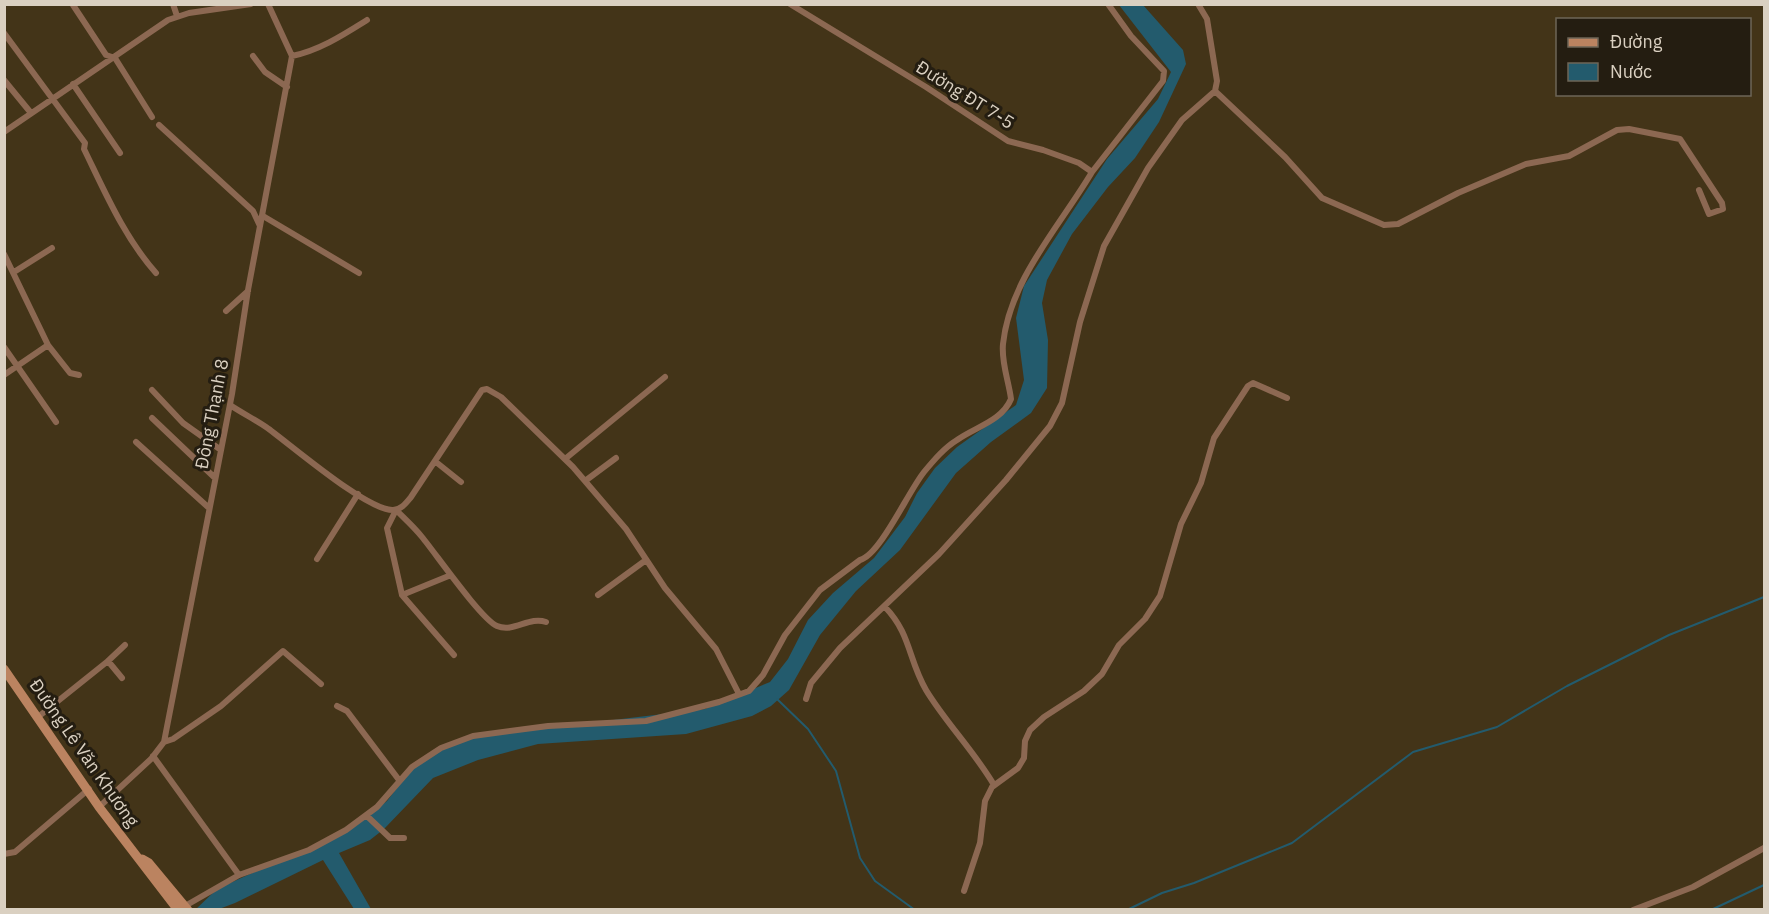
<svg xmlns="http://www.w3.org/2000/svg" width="1769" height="914" font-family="'IBM Plex Sans',sans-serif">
  <rect width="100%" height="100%" fill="#433418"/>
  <path fill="#235b6d" d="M1119,5H1143L1183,50L1186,64L1159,122L1135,158L1108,187L1072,234L1047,280L1042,303L1048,340L1047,388L1031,413L991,442L956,473L900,550L856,591L820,635L789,690L771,706L752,716L686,734L538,744L478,760L433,778L384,829L370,840L339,853L371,909H354L323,860L235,903L219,909L195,910L217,889L356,826L387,801L413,767L442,748L478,736L705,709L770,682L788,659L808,620L833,593L874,558L905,517L917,493L935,468L957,447L1016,405L1024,380L1016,318L1024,286L1107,159L1158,99L1171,72Z"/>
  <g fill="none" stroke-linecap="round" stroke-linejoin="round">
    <path stroke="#235b6d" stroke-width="2" d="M777,699L808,729L836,771L860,858L875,881L915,910
      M1127,910L1162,893L1194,883L1292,843L1413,752L1497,727L1567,686L1669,635L1764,597
      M1711,910L1764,885"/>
    <path stroke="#8c6852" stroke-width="6" d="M173,4L177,16
      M73,5L106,55L115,58L152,117
      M4,33L85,143L84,149C105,192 124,237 156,273
      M253,56L265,72L287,87
      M292,56C320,50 343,35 367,20
      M4,80L31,113
      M73,84L120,153
      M1215,91L1285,157L1322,198L1384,225L1398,224L1458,193L1526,164L1569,156L1617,130L1629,129L1680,139L1722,203L1723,209L1709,214L1699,190
      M159,125L253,211L260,226
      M4,132L168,20L189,13L251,4
      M1092,172L1163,81L1164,71L1131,36L1108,4
      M263,216L359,273
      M4,254L48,345L4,375
      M14,272L52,248
      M226,311L248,291
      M48,345L70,373L79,375
      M4,347L56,422
      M152,390L183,423L221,450
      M230,405C242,413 254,419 266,427C290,444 367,511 393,510C401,510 406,503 411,497L482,390L487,389L501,397L573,467L626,529L665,588L716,649L739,694
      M152,418L215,478
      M136,442L209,508
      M565,459L665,377
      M436,462L461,482
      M585,481L616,458
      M317,559L358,494
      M402,595L451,575
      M598,595L646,560
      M885,607C911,634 908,659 926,690C946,723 974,751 994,785
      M454,655L402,595L387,528L396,510C405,519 414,527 422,537C436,554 481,619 497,626C514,633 529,616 546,622
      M108,661L125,645
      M806,699L811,683L840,648L939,554L1006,480L1050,426L1062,403L1080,322L1104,246L1148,168L1182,120L1215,91L1217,81L1207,19L1198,4
      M337,706L347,711L399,780
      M38,717L108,661L122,678
      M164,742L173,739L221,706L283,651L321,684
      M153,756L239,875
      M99,807L151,759L164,742L232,394L248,290L292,56L268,4
      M367,816L390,838H404
      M4,854L15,852L89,789
      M964,891L980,843L985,801L992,787L1018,768L1024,758L1025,741L1030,730L1044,717L1084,691L1102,674L1119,645L1145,619L1160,596L1181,524L1201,483L1214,438L1248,386L1253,383L1287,398
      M185,906L239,875L309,850L346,830L377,807L412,767L441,748L473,736L548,726L646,721L719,702L749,691L763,675L785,635L820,590L860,560C880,555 908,492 924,472C934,460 944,448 957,440C975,427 1002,421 1011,399C1009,382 1001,362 1003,344C1010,279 1060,226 1092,172L1079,163L1043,150L1008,141L926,87L790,4
      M1633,910L1693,887L1764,848"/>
    <path stroke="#bb8360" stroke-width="9" d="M4,669L99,807L178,910
      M142,859L149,863L188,910"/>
  </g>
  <g text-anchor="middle" stroke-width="6" stroke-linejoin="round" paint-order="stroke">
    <g font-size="18" fill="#dad0c1" stroke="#241d11">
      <text transform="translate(965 95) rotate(32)" y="6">Đường ĐT 7-5</text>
      <text transform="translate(212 414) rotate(-79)" y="6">Đông Thạnh 8</text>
      <text transform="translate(84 753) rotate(55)" y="6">Đường Lê Văn Khương</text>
    </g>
  </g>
  <rect width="1769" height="914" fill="none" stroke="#dad0c1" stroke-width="12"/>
  <rect x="1556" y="18" width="195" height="78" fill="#241d11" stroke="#6d6557" stroke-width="1.5"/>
  <rect x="1568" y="38" width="30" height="9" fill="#bb8360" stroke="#6d6557" stroke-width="1.5"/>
  <text x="1610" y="48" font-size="18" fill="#dad0c1">Đường</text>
  <rect x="1568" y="63" width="30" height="18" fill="#235b6d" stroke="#6d6557" stroke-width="1.5"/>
  <text x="1610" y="78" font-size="18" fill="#dad0c1">Nước</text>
</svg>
